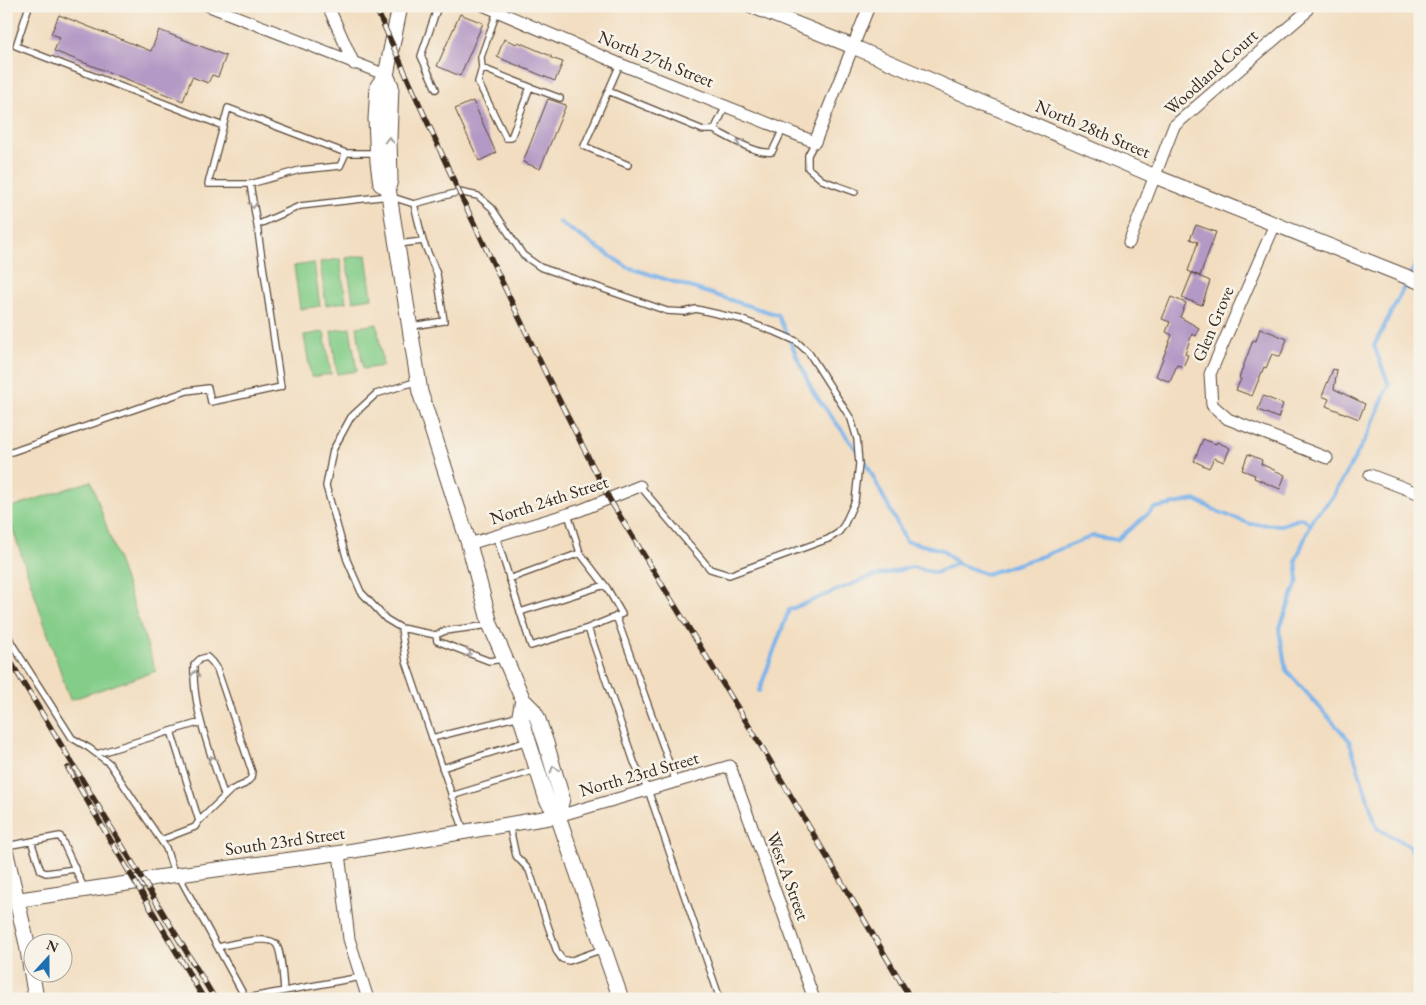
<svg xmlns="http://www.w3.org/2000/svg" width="1426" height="1005" font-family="'EB Garamond',serif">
  <rect width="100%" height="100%" fill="#f7f3e8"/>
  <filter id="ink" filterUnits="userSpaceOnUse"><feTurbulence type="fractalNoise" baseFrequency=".02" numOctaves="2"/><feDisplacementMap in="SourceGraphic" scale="10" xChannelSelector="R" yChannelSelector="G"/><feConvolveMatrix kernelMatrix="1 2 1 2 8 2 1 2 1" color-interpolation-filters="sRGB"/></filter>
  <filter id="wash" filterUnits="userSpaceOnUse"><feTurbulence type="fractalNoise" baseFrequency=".0096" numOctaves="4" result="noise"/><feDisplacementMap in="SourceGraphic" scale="20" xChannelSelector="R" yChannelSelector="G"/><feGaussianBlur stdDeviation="1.12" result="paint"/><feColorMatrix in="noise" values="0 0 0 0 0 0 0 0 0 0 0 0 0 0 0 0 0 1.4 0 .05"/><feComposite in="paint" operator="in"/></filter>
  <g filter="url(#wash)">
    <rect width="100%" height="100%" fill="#f2ddc0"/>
    <path fill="#84cd89" stroke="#607c54" d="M366,255L372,298L353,301L346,258Z
      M340,259L346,302L326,305L320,262Z
      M314,263L320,306L300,309L294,266Z
      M377,324L383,366L363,369L357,327Z
      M350,328L357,371L337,374L331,331Z
      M324,332L331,374L311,377L304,335Z
      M91,481L156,671L70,700L6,509Z"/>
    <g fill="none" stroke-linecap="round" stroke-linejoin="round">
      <path stroke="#7ab3ea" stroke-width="4" d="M559,222L627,267L778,315L813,392L865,461L906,541L942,550L957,563
        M1420,256L1374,346L1389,385L1367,436L1332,498L1313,518L1296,560L1298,580L1279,630L1286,670L1349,740L1377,828L1410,846L1420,865
        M759,691L789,610L867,578L912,567L936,573L957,563L986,574L1040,557L1093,536L1117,540L1155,508L1195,500L1219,512L1250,524L1282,525L1301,518L1311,524"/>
    </g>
    <g id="blocks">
      <path fill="#b399c5" d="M460,14L483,23L460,76L437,66Z
        M59,15L151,51L159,30L226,56L218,77L212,75L208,83L192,77L183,101L54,51L60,37L51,34Z
        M504,39L517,44L518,42L551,56V58L563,62L555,81L497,57Z
        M548,99L566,105L540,169L523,162Z
        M473,101L496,153L479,161L455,109Z
        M1196,225L1216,232L1200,276L1188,271L1198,242L1190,239Z
        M1192,273L1210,281L1202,305L1182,298Z
        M1171,297L1186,303L1180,317L1199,328L1196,336L1192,334L1185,354L1188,355L1183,367L1177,365L1170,382L1156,376L1172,335L1166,332L1170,322L1162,319Z
        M1260,328L1287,339L1280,357L1272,354L1266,368L1264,367L1252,396L1236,390L1241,379L1239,378L1253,340L1256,341Z
        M1333,369L1337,370L1334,389L1365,404L1359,419L1326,406L1329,399L1322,396Z
        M1263,396L1283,404L1278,418L1258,410Z
        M1203,439L1216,444L1217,442L1230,448L1224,462L1214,458L1209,468L1194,461Z
        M1248,454L1262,460L1261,464L1285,475L1280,489L1254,478L1255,475L1242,470Z"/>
    </g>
  </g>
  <g filter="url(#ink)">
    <use href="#blocks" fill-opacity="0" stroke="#564536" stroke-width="1"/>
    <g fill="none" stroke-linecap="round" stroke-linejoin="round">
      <g stroke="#564536" stroke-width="8">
        <path id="service" d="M29,6L16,46L223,126
          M497,12L481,57L482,68L478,82L506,138H511L530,87L560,98
          M620,64L584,146L628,165
          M482,68L530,87
          M436,89L421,56L438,6
          M608,91L703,130H714L726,106
          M714,130C728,137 757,155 772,152L783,129
          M815,142L808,155V168L822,180L855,192
          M346,153L340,166L300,170L250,184H208L228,108L346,153H377
          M250,184L257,225
          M414,204L459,192L478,196L492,208L523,255L540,267L667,311L684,312L696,309L740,319L780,334L796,341L809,353L851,419L857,439L859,464L855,501L844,525L838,533L828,539L729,575L710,569L640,486
          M398,244L423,241
          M418,381L376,394L351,417L333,450L326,486L347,560L361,592L386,619L401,628L436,635L445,631L489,625
          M6,454L187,391L208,388L211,402L281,387L257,225L300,206L389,196L414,204L423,241L437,274L444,321L412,326
          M568,514L580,553L607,588L622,614L588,628L634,762L648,790L720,999
          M496,536L531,646L588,628
          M509,579L580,553
          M520,612L605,585
          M616,616L676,782
          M401,628L406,661L464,831
          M6,630L12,644L72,738L89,748L109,763L166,848L173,870
          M436,635L437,641L489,661L503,659
          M171,731L201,722
          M432,738L520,716
          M97,754L171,731L199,821L195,827L161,840
          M442,768L528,741
          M451,796L536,770
          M199,821L231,790L245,784L251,778L252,772L217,669L212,662L207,657L200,659L194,665C192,709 211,753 224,795
          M509,824L516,856L529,870L557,952L562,959L569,961L603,949
          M31,841L41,871L46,873L75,869
          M6,846L60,836L84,888
          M181,880L246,999
          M218,947C229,945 268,934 276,944C282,951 283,981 284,991
          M246,998L361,977
          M1045,999L1054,997L1063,999"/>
      </g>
      <g stroke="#564536" stroke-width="13">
        <path id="minor" d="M209,6L386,75
          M328,6L354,64
          M485,6L620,64L815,142L869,6
          M1275,224L1210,374L1212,405L1228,419L1327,458
          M1129,243L1174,126L1305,13L1309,6
          M1370,475L1420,494
          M469,544L581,510L640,486
          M558,816L730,766L814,999
          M339,853L349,939L368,999"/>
      </g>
      <g stroke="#564536" stroke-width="16">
        <path id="tertiary" d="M752,6L854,47L1154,176L1420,282
          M17,900L144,881L153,878L339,853L558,816"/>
      </g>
      <g stroke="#564536" stroke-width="17">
        <path id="secondary" d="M386,75L391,86L389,139L390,180L388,188L420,392L469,544L490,624L523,700L533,710L537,717L546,743L562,798L558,816
          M387,187L381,184L378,162L376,119L378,86L386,75L400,6
          M523,700L520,715L547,800L558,816L621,999
          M6,854L27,944L36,999"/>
      </g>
      <use href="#service" stroke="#fff" stroke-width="5.5"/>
      <use href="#minor" stroke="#fff" stroke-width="11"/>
      <use href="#tertiary" stroke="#fff" stroke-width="14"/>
      <use href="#secondary" stroke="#fff" stroke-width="15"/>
      <g stroke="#3b2a1e" stroke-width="5.5">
        <path id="rail" d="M375,6L459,192L548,378L610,500L763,749L911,999
          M6,654L215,999
          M68,768L204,999"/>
      </g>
      <use href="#rail" stroke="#f7f3e8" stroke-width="4" stroke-dasharray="11" stroke-linecap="butt"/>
    </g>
    <defs><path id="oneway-chevron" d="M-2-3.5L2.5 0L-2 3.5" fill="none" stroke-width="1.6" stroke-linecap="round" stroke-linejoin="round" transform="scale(1.25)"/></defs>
    <g stroke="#a79f9a">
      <use href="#oneway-chevron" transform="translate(389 140) rotate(-90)"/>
      <use href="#oneway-chevron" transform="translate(740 143) rotate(-155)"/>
      <use href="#oneway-chevron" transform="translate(253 205) rotate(82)"/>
      <use href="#oneway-chevron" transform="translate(468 653) rotate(21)"/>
      <use href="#oneway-chevron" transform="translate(195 674) rotate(-92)"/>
      <use href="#oneway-chevron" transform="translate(212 759) rotate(-107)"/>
      <use href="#oneway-chevron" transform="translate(554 769) rotate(-107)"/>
    </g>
  </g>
  <g text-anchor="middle" stroke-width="5" stroke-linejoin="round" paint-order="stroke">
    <g font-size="18" fill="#3b2a1e" stroke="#f7f3e8">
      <text transform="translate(656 59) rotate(22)" y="6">North 27th Street</text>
      <text transform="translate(1211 72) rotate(-42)" y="6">Woodland Court</text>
      <text transform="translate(1093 129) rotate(23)" y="6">North 28th Street</text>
      <text transform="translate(1213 324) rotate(-67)" y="6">Glen Grove</text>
      <text transform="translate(549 500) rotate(-18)" y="6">North 24th Street</text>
      <text transform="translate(639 774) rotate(-16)" y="6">North 23rd Street</text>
      <text transform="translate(285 841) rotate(-8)" y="6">South 23rd Street</text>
      <text transform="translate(788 876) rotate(70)" y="6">West A Street</text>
    </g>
  </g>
  <rect width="1426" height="1005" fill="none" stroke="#f7f3e8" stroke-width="25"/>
  <g transform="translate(48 958) rotate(21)"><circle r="24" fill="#f7f3e8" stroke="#aca397"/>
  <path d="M0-4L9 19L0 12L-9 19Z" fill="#1f6fb2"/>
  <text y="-8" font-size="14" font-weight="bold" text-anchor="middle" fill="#3b2a1e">N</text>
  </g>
</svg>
